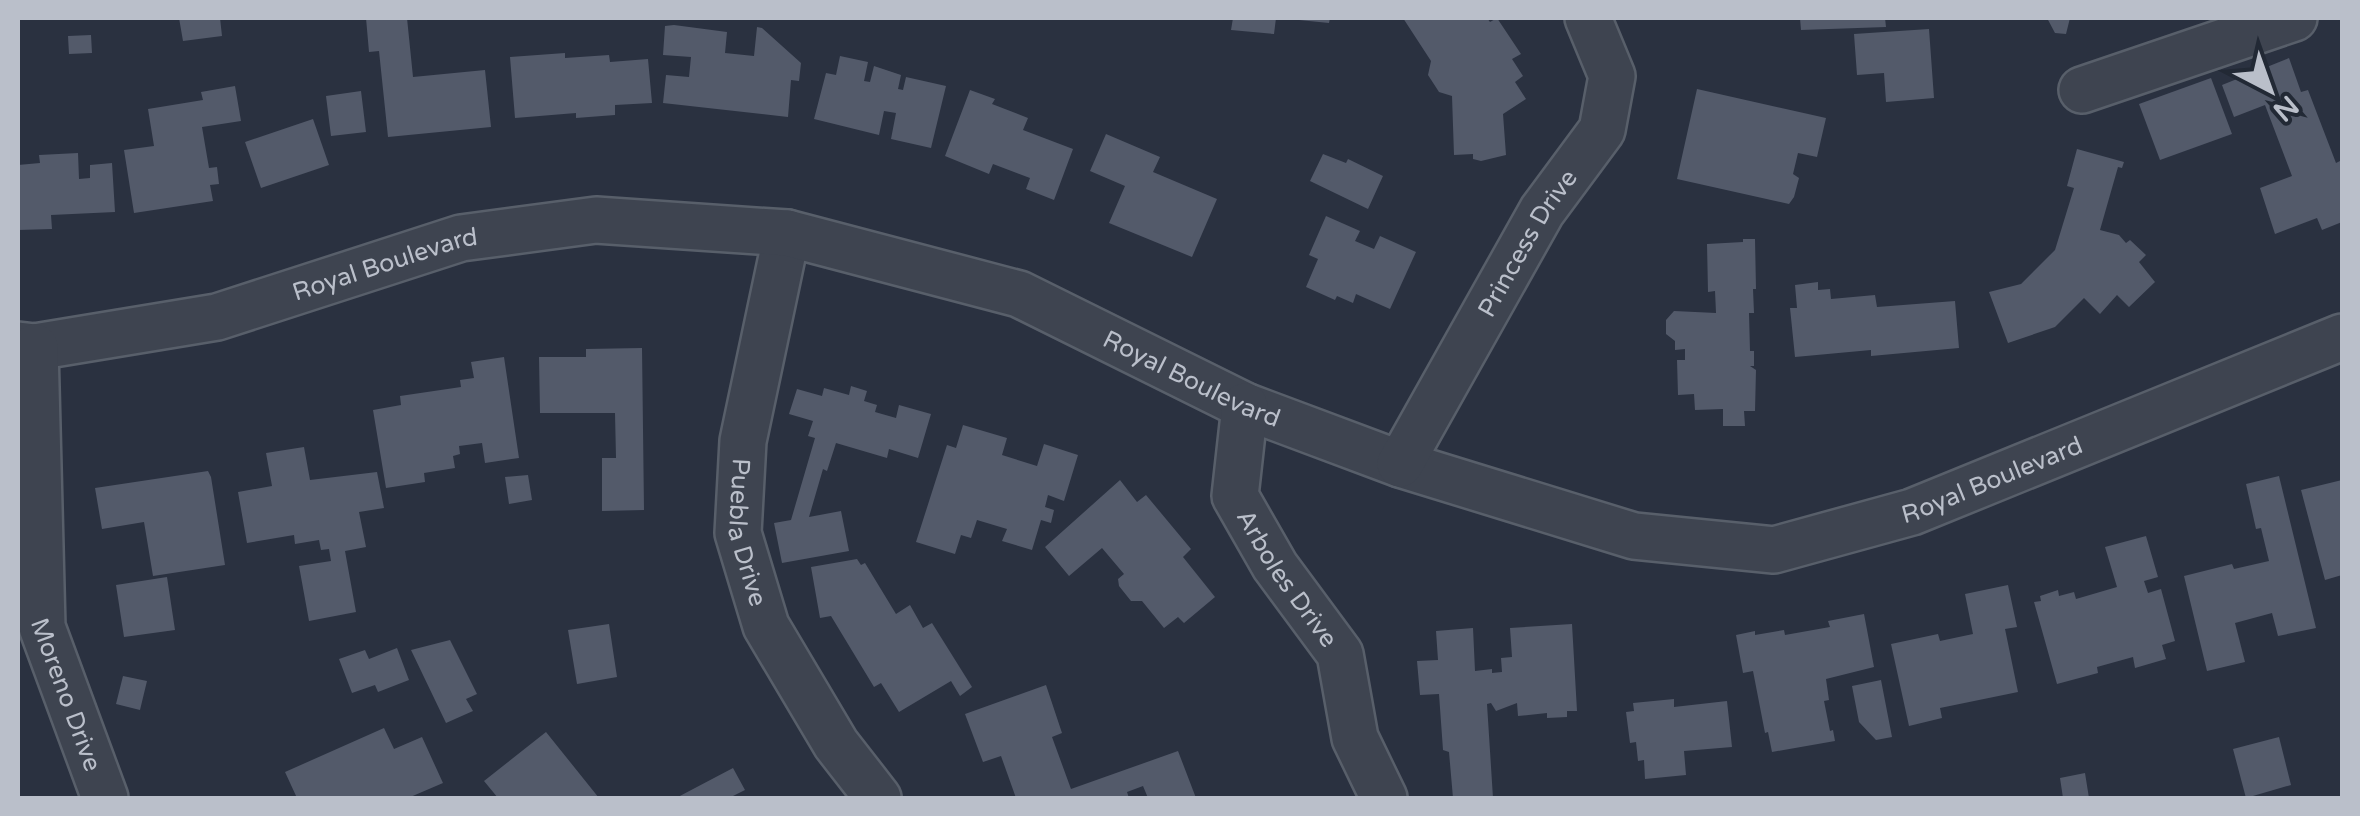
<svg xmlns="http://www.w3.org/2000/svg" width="2360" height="816" font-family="'Varela Round',sans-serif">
  <rect width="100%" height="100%" fill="#2a3140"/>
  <path fill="#535a6a" d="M179,18H220L222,36L183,41Z
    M366,18H407L413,77L485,70L491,127L388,137L379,51L369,52Z
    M1233,18H1276L1274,34L1231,30Z
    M1300,18H1330L1329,23L1299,20Z
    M1403,18H1487L1490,22L1497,18L1521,54L1512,59L1523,76L1515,82L1526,99L1503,114L1506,155L1481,161L1473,159V154L1454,155L1452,96L1439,92L1428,75L1431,61Z
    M1800,18H1885L1886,27L1801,30Z
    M2047,18H2070L2066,34L2055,33Z
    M674,25L727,32L725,53L754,56L757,27L762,28L801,63L799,81L791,80L788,117L663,103L666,75L689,77L691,57L663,55L665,26Z
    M1929,29L1934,98L1886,102L1884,73L1857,75L1854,34Z
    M91,35L92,53L69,54L68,36Z
    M565,53V58L609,55L610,62L648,59L652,103L615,105V115L576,118V113L515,118L510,57Z
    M840,56L868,62L864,81L870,82L874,66L901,75L898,89L903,90L906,77L946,86L931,148L891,139L896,113L884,111L879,135L814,119L826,73L836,75Z
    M2289,58L2301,92L2308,90L2336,163L2340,161L2342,167V222L2322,230L2317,218L2275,234L2260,188L2292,176L2265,105L2234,117L2222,85Z
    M2211,78L2232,134L2160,160L2139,104Z
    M235,86L241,121L202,127L209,168L217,167L219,184L210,185L213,201L134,213L124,150L154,146L148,109L203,100L201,92Z
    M1697,89L1826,118L1817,157L1798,153L1793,174L1799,178L1794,197L1789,204L1677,179Z
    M970,90L995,99L992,104L1028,118L1023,130L1073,149L1054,200L1026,189L1030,178L993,164L989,174L945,156Z
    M361,91L366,132L331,136L326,96Z
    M313,119L329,165L261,188L245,142Z
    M1106,134L1160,157L1153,172L1217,199L1192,257L1109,223L1125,186L1090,171Z
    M2077,149L2124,162L2122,168L2118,167L2100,230L2119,235L2126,243L2130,240L2146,255L2139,262L2155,282L2129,307L2117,295L2100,314L2084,298L2055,327L2008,343L1989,292L2021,284L2055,250L2074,188L2067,186Z
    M78,153L79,179L90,178V165L112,163L115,212L51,215L52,229L18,230V165L40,163L39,155Z
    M1323,154L1346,163L1348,159L1383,176L1368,209L1310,181Z
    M1326,216L1360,231L1355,241L1374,249L1380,236L1416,252L1390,309L1356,294L1353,303L1337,296L1335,300L1306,287L1318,259L1309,255Z
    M1743,239H1755L1756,289H1753L1754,313H1749L1750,351H1754V366H1750L1756,370L1755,411H1744L1745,426H1723V409L1695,410L1694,394L1678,395L1677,360H1685V349L1675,350V341L1666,334V320L1674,311L1716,313L1715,291L1708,292L1707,244L1743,242Z
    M1818,282V290L1830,289L1831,299L1875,295L1877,307L1955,301L1959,348L1871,356V350L1795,357L1790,308H1797L1795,285Z
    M642,348L644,510L602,511V458H616L615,413H540L539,357H586V349Z
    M504,357L519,458L485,463L482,443L459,446L460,454L453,456L455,468L424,473L425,482L386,488L373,410L401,405L400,396L461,387L460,380L474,378L471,362Z
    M851,386L867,391L864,401L877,405L875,412L896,418L899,405L931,414L918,458L889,449L887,458L836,443L827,471L823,469L809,517L841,511L849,551L782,563L774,523L791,520L815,438L808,436L813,421L789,414L797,389L822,396L824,388L849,395Z
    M963,425L1007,438L1002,455L1037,466L1044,444L1078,455L1064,501L1048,495L1045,507L1054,510L1051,523L1041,520L1032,550L1002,541L1007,529L977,520L971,538L961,535L955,554L916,542L947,445L956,448Z
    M304,447L310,480L377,472L384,508L359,512L366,547L345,551L356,612L309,621L299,566L331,561L329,549L321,550L319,540L295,544L294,535L247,543L238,492L272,486L266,453Z
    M208,471L211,477L225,565L153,576L144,522L102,529L95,488Z
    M528,475L532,500L509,504L505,477Z
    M2279,476L2316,628L2278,636L2272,613L2235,623L2245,662L2207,671L2184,576L2232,564L2234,569L2269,561L2261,528L2256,529L2246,484Z
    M1120,480L1137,502L1146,495L1191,549L1183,557L1215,597L1184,623L1178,617L1164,628L1142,601H1131L1119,586L1118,579L1124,574L1102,548L1069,576L1045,547Z
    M2342,480V575L2325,580L2301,490Z
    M2146,536L2158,577L2144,581L2148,593L2161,589L2175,641L2162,645L2166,659L2135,668L2133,657L2097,667L2098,673L2057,684L2034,602L2041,601L2040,596L2058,590L2059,596L2074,592L2076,599L2117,587L2105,547Z
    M857,559L861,565L865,563L896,614L910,605L923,628L932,623L972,687L960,696L951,681L899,712L881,683L874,687L831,616L820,618L811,567Z
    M167,577L175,630L124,637L116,585Z
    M2008,585L2017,627L2005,629L2018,692L1940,708L1942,718L1909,726L1891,644L1938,634L1940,641L1973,634L1965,594Z
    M1864,614L1874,667L1826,679L1829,700L1824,701L1830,731L1833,730L1835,741L1772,752L1768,732L1765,733L1753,671L1743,673L1736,635L1755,631V635L1784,630L1785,635L1830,627L1828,621Z
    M609,624L617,677L577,684L568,630Z
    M1572,624L1577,711H1567V717L1547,718V713L1518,716L1517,703L1496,711L1491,703L1487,704L1493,798H1453L1449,752L1443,750L1439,694L1420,695L1417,661L1438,660L1436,631L1473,628L1475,671L1492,669V673L1502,672L1501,658L1512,657L1510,628Z
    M450,640L477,694L466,699L473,711L446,723L411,650Z
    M397,648L409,680L378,692L375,685L352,693L339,659L365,650L369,659Z
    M123,676L147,681L140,710L116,704Z
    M1881,680L1892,737L1876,740L1859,722L1852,686Z
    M1046,685L1062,733L1052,737L1071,789L1178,751L1196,798H1148L1143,786L1127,792L1129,798H1016L1001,756L983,762L965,714Z
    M1674,699V707L1727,701L1732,747L1684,751L1686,775L1645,779L1644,760L1638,761L1636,742L1630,743L1626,712L1634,711L1633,703Z
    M384,728L394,749L422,737L443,783L408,798H297L285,772Z
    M546,732L599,798H498L484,781Z
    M2279,737L2291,785L2246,798L2233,749Z
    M733,768L745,790L729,798H676Z
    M2085,773L2089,798H2063L2060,778Z"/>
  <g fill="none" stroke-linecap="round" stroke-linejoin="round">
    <g stroke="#585f6a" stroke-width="50">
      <g id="minor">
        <path d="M2082,90L2294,18"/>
        <path id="s1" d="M787,233L743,441L738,533L766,626L836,744L878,798"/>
        <path id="s2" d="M18,345L35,347L217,317L461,238L596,220L787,233L1019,294L1245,406L1400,464L1634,536L1774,550L1912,512L2342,337"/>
        <path id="s3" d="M35,347L42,627L105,798"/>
        <path id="s4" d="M1245,406L1235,496L1275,566L1340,654L1355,738L1384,798"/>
        <path id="s5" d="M1400,464L1542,211L1602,130L1612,76L1588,18"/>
      </g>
    </g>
    <use href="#minor" stroke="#3e4450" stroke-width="45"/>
  </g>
  <g text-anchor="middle" stroke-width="8" stroke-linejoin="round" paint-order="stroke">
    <g font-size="25" fill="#babfca" stroke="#222935">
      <text dy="9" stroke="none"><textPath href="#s5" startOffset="255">Princess Drive</textPath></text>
      <text dy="9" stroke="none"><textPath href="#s2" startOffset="378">Royal Boulevard</textPath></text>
      <text dy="9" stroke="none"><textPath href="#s2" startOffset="1218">Royal Boulevard</textPath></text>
      <text dy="9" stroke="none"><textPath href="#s2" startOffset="2058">Royal Boulevard</textPath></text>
      <text dy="9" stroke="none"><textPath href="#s1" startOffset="305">Puebla Drive</textPath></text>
      <text dy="9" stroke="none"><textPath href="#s4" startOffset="188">Arboles Drive</textPath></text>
      <text dy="9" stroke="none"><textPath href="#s3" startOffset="352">Moreno Drive</textPath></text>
    </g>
  </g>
  <rect width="2360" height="816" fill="none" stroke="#babfca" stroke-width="40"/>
  <g transform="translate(2270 90) rotate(139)" stroke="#222935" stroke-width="8" paint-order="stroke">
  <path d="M0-8L18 38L0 25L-18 38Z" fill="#babfca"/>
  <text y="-15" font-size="28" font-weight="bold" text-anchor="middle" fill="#babfca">N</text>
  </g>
</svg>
